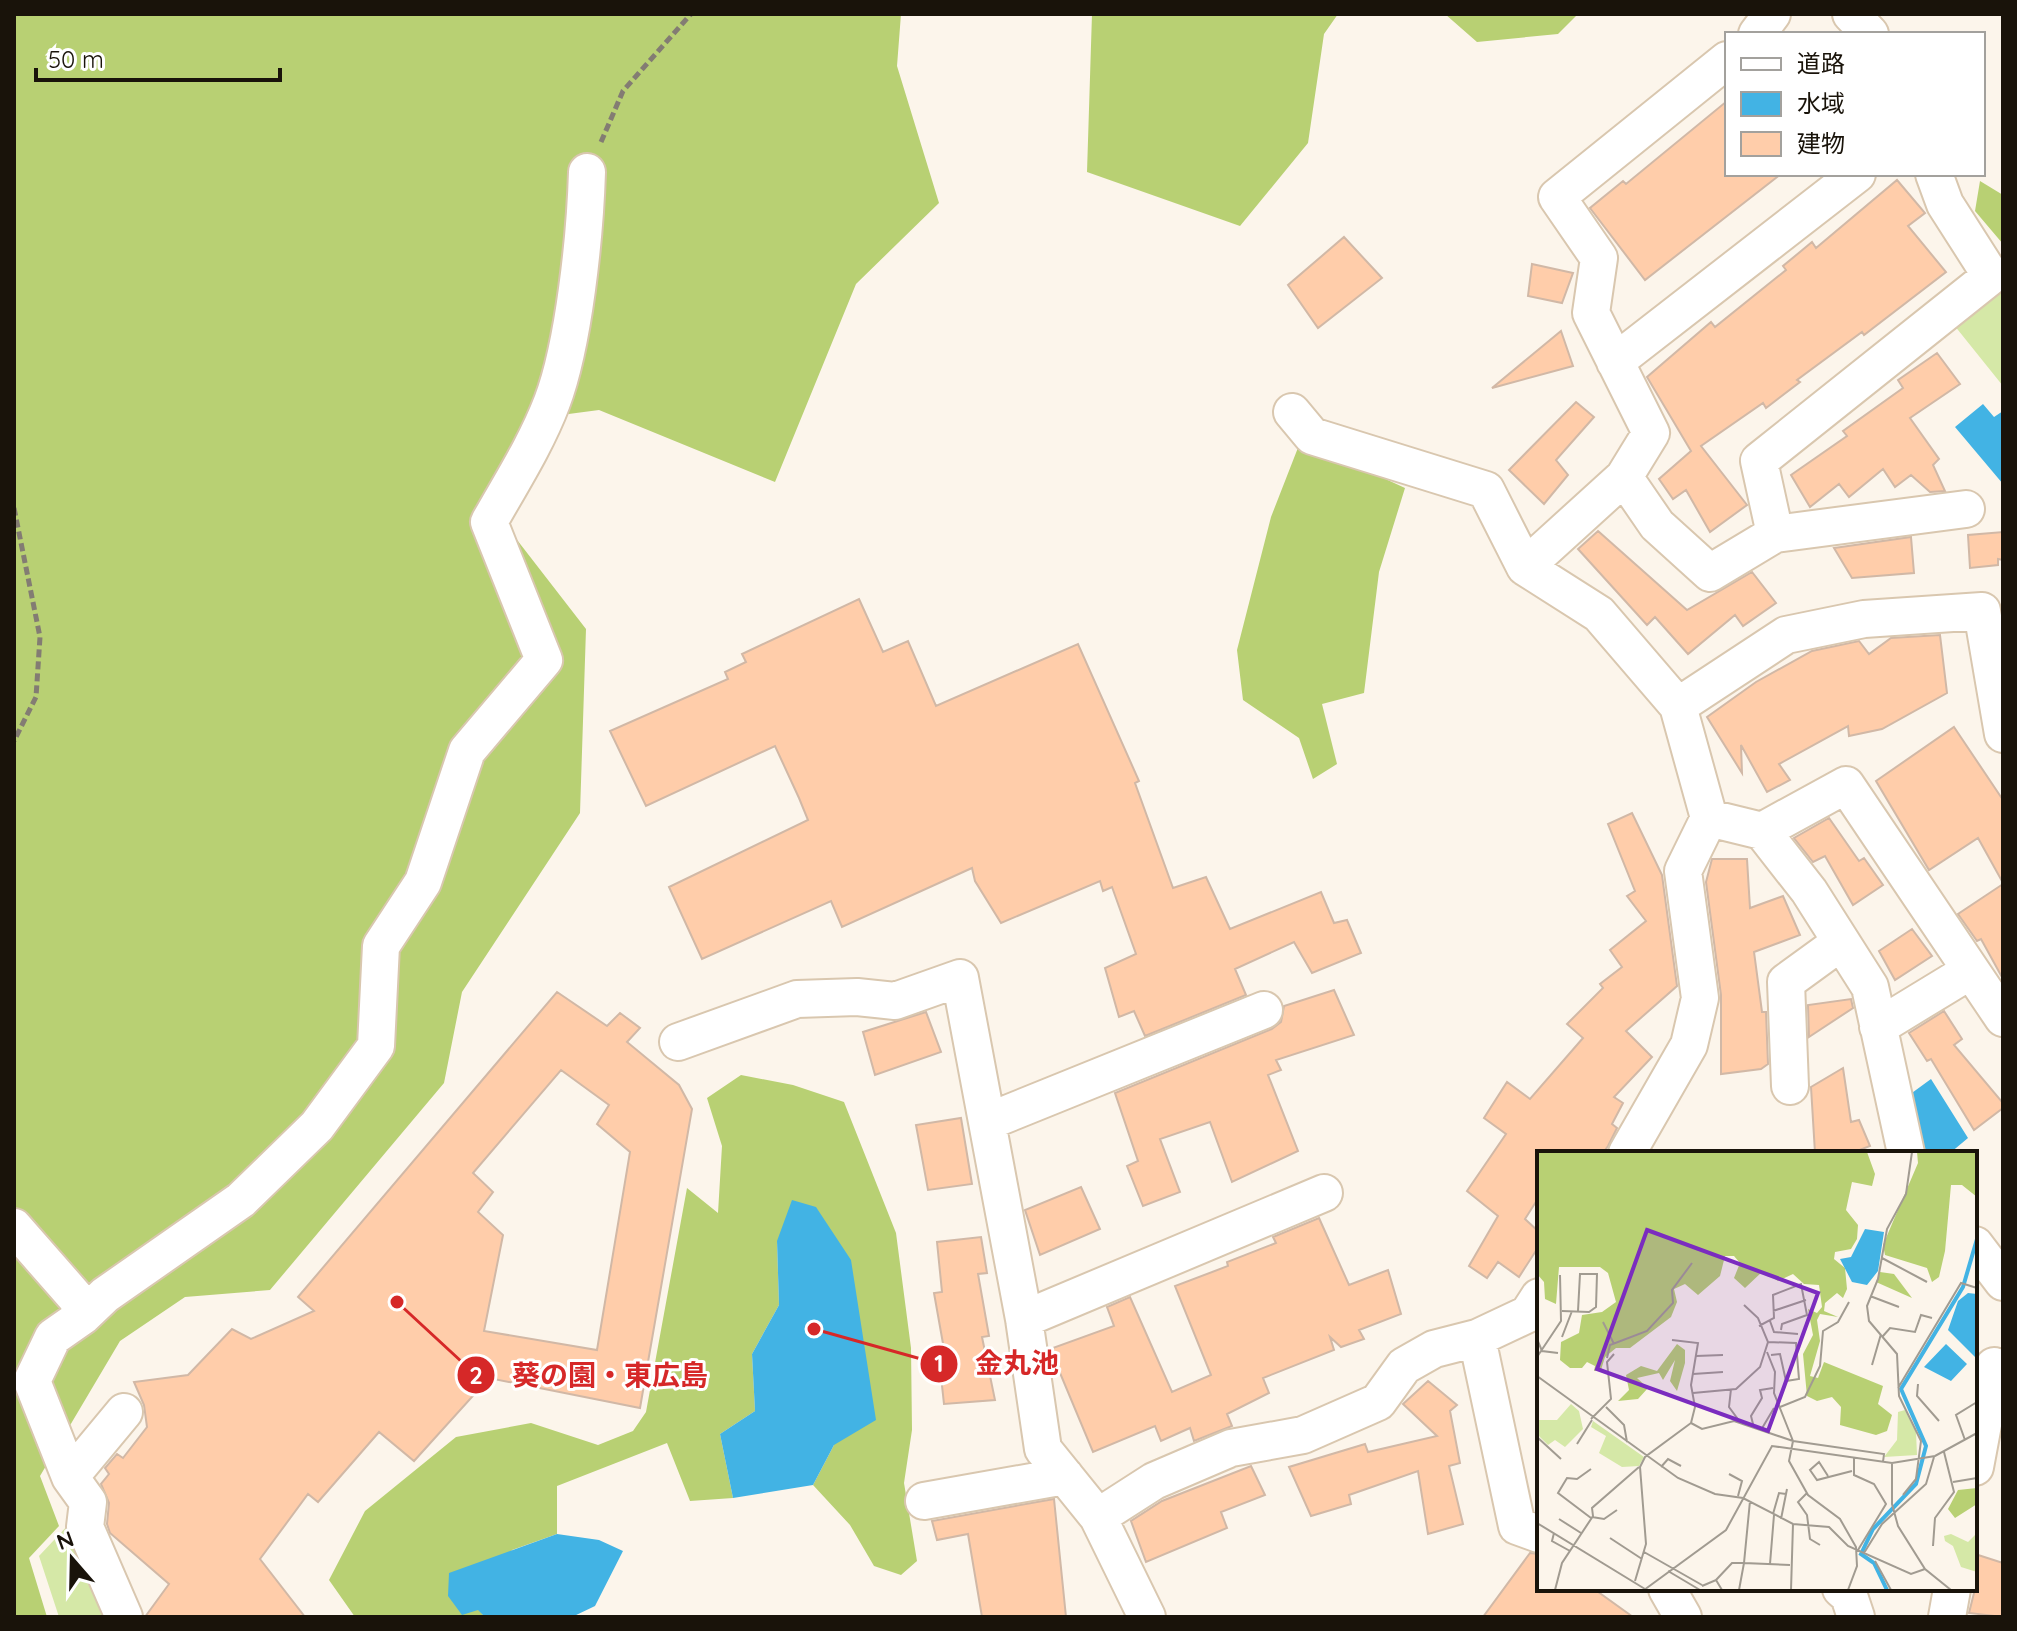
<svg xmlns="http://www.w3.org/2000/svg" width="2017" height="1631" font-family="Quicksand,'Noto Sans JP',sans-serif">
  <rect width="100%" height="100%" fill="#fcf5eb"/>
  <path fill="#d5e8a7" d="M2003,287V386L1954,325Z
    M70,1523L110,1617H59L39,1556Z"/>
  <path fill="#b8d073" d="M14,14H901L897,66L939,203L856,284L775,482L599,410L561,415L497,514L586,629L580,813L462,992L444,1083L270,1290L185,1297L120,1341L40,1476L59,1526L29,1558L47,1617H14Z
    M1092,14H1338L1324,34L1308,143L1240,226L1087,172Z
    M1445,14H1578L1558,34L1477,42Z
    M1980,181L2003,195V244L1975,211Z
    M1301,440L1405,488L1379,572L1364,693L1322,704L1337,764L1313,779L1299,738L1243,700L1237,650L1271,517Z
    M741,1075L793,1085L844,1102L896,1233L911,1348L912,1430L904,1483L917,1561L901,1575L874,1566L850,1525L813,1485L834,1445L777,1241L779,1305L752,1354L755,1411L720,1434L733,1498L690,1501L667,1443L557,1486V1534L512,1550L478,1609L485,1617H355L329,1580L365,1511L456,1437L531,1423L598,1445L633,1431L646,1412L687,1188L718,1213L722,1146L707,1098Z"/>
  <path fill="#42b3e4" d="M1983,404L1994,417L2003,411V484L1955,427Z
    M1931,1079L1968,1138L1950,1153H1917L1905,1098Z
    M792,1200L816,1207L851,1260L876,1420L834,1445L813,1485L733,1498L720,1434L755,1411L752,1354L779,1305L777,1241Z
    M557,1534L599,1540L623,1551L595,1606L572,1617H485L478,1610L462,1615L448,1596L449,1573Z"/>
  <path fill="#ffcdaa" stroke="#d1b8a6" stroke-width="2" fill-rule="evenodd" d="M1727,101V174H1781L1645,280L1590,208L1623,181L1626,184Z
    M1897,180L1925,213L1908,226L1946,272L1864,335L1862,332L1797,380L1800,382L1766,408L1763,403L1701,446L1747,505L1710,532L1686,490L1673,499L1659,479L1691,451L1647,377L1711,322L1715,327L1786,270L1783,266L1812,242L1816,248Z
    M1344,237L1382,278L1318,328L1288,285Z
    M1532,264L1573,273L1562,303L1528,296Z
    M1561,331L1573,366L1492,388Z
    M1937,353L1960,384L1910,418L1939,459L1933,465L1945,491L1930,492L1911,475L1895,487L1883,469L1849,497L1839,484L1810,507L1791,475L1847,436L1843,431L1903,388L1898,380Z
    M1576,402L1594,417L1556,460L1568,475L1544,504L1509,470Z
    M1598,531L1687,610L1752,572L1776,603L1743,626L1735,615L1688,654L1655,617L1647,625L1578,549Z
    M2003,532V560L1998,559V565L1970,568L1968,535Z
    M1911,537L1914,573L1852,578L1834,548Z
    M859,599L883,652L908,641L936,706L1078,644L1139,781L1135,783L1173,888L1206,877L1230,929L1321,892L1334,923L1347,920L1361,953L1312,973L1294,942L1235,969L1246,995L1145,1036L1134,1011L1119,1017L1105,968L1136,954L1112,887L1103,891L1100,881L1001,923L975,881L972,868L842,927L831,901L702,959L669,887L808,820L799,798L775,746L646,806L610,731L728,679L725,672L746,662L742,654Z
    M1940,635L1947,693L1882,729L1849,736L1848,726L1779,764L1790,780L1767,792L1741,745L1742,773L1707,717L1756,682L1812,651L1859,641L1869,654L1891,638Z
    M1954,727L2003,800V883L1978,838L1929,870L1876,781Z
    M1632,813L1662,875L1677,986L1626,1031L1652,1057L1614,1097L1623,1103L1612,1124L1617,1128L1608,1146L1603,1153H1539V1197L1525,1219L1539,1232V1246L1519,1277L1498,1262L1487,1278L1469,1266L1498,1216L1467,1191L1506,1134L1484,1118L1507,1082L1530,1099L1583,1038L1567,1024L1603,988L1600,984L1622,967L1610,950L1646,921L1627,896L1635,891L1608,824Z
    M1829,818L1859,861L1864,858L1883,885L1853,905L1825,856L1813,862L1794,838Z
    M1712,859H1747L1750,908L1783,896L1800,935L1754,952L1762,1012H1766L1768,1064L1761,1069L1721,1074V995L1706,882Z
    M2003,884V979L1981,939L1977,941L1958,914Z
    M1912,929L1932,956L1895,980L1879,951Z
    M1334,990L1354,1035L1276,1060L1281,1070L1268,1075L1298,1151L1232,1182L1210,1122L1160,1139L1180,1192L1143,1206L1127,1166L1138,1161L1115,1093L1272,1029L1281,1022L1284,1006Z
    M557,992L607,1026L620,1013L640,1028L627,1042L679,1085L692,1109L640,1408L489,1378L414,1461L379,1432L318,1502L308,1494L260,1559L305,1617H145L169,1584L110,1533L107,1524L109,1503L101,1484L109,1474L105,1468L117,1454L123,1458L147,1427L144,1405L134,1382L188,1375L232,1329L251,1339L314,1311L298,1297ZM561,1070L609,1105L597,1124L630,1152L597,1350L484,1331L503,1235L478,1212L493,1192L473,1173Z
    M1851,999L1853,1008L1809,1037L1808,1005Z
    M1944,1011L1962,1039L1954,1045L2003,1103V1108L1974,1130L1931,1059L1927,1061L1909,1033Z
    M926,1012L941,1052L875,1075L863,1032Z
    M1843,1068L1851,1122L1859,1120L1870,1146L1852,1153H1815L1811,1087Z
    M961,1118L972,1184L928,1190L916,1125Z
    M1081,1187L1100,1229L1040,1255L1025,1210Z
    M1319,1218L1349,1285L1388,1270L1401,1314L1359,1330L1364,1339L1341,1347L1330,1337L1334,1350L1263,1378L1269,1393L1227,1414L1232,1426L1194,1441L1190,1428L1161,1441L1155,1426L1093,1452L1050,1349L1114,1326L1107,1307L1130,1297L1172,1392L1211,1375L1175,1286L1228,1266L1227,1262L1276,1243L1273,1237Z
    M981,1237L987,1273L978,1274L989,1336L982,1337L995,1400L944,1404L940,1367L947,1366L934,1293L942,1292L937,1242Z
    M1428,1381L1457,1405L1450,1411L1460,1463L1449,1466L1463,1524L1428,1534L1418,1471L1349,1495L1351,1504L1311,1516L1289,1467L1365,1444L1368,1452L1437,1436L1403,1404Z
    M1251,1466L1265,1495L1221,1512L1227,1528L1146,1562L1131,1521L1162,1501Z
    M1054,1499L1066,1617H982L968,1534L937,1540L932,1521Z
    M1530,1553L1539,1554V1589H1594L1633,1617H1483Z
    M1975,1554L2003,1563V1617L1969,1613L1975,1589Z"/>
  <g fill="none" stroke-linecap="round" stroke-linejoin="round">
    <g stroke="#d9c7af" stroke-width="40">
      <path id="street" d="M1851,14L1870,34
        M1757,34L1772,14
        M1615,362L1857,174
        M1292,412L1312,436L1486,490L1525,567L1599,614L1678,706L1709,818L1683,871L1700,998L1689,1045L1627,1153
        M1624,477L1657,525L1710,573L1775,534L1966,509
        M1775,534L1759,461L1991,276L1945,204L1934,174
        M1525,567L1624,477L1651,433L1591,313L1599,258L1557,197L1727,60
        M1678,706L1786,635L1864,619L1982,611L2003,734
        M1709,818L1762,831L1809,891L1870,987L1906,1153
        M1762,831L1846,785L2003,1018
        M1878,1027L1970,971
        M678,1042L797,999L857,997L895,1001L960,978L1024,1319L1043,1449L1098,1517L1147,1617
        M1790,1086L1786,982L1841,942
        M987,1122L1264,1010
        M14,1227L77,1299L83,1316
        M1975,1245L2003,1282
        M1024,1319L1324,1193
        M1477,1338L1517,1526L1539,1534
        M124,1412L70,1477L88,1502L85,1527L124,1617
        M1975,1467L1994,1366
        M70,1477L32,1381L53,1337L83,1316L105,1295L241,1200L317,1126L376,1046L381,946L423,882L467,751L544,660L489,522C511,483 536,444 552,402C574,344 585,236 587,172
        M924,1501L1065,1476
        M1098,1517L1154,1481L1231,1448L1303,1435L1378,1402L1404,1366L1434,1349L1477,1338L1528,1314L1539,1297
        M1667,1589L1683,1617
        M1841,1589L1849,1596L1856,1617
        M1947,1617L1952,1589"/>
    </g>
    <path stroke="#837c73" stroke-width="5" stroke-dasharray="8 4" stroke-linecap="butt" d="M601,142L623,91L691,14
      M14,508L40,637L36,697L14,741"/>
    <use href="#street" stroke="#fff" stroke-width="36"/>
  </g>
  <g transform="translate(1537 1151)">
    <rect width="440" height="440" fill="#fcf5eb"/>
    <path d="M34,253L42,260L46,278L28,296L18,289L11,294L0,283V269H20ZM368,259L379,281L380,304L347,306L360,289L361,261ZM56,270L107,306L102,315L85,316L62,302L69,285L54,276ZM414,383L431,391L438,384L440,421L424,416L416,395L408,390L407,385Z" fill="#d5e8a7"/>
    <path d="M0,1H330L338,23L335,35L315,31L309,59L321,74L320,88L314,98L298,101L297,108L308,117L310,138L306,147L300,142L288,152L287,160L301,166L283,163L280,169L283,190L273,225L281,227L287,211L346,235L341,253L355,264L350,280L339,284L303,274L304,256L295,246L280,250L270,245L266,203L276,184L271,158L280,162L285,156L282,134L267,133L256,123L241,130L226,120L208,137L197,127L203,112L197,105H188L183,125L161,144L148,133L137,138L140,151L134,166L93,197H79L68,206L64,219L57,220L58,215L50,211L45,217H33L23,209L24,191L42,182L45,164L65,161L79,151L71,122L63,116H22L19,153L8,148L7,131L0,123ZM380,1H440V46L425,34H414L408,100L402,126L395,131L390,117L348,104L346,94L381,12ZM343,121L357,123L375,147L339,131ZM140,193L148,199V212L140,240L133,230L138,209L126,229L122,222L100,227L111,237L101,248L81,250L92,239L89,224L104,215L120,220ZM440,337V353L418,367L411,358L421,339Z" fill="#b8d073"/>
    <path d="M328,78L347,81L341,120L330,134L315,131L303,108L314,106ZM431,142L440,143V208L411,179L421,150ZM409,193L430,213L414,230L387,216Z" fill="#42b3e4"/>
    <path fill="none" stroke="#42b3e4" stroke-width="4" d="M350,439L337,412L324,403L336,378L379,333L389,295L364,238L426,136L440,88"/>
    <path fill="none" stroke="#a19b91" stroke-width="2" d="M345,107L390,131M333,145L362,156M25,160L52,161L59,156L60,123H43L41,160M236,160L269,149M233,170L237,181L261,183M66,171L77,193M222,175L237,167L236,144L264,133L270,164L245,173L244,179M346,185L353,177L378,181L384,164L395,167M25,186L35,160M0,188L5,200L21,202M231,191L259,192L262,228L249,230L243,203L234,204M230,201L238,221L237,242L256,290L252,310L271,344L303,368L319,396L320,415L311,439M159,205L186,204M0,206L24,170L23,124M70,207L73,194L110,180L136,152L135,139L155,112M335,214L344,183M156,223L186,221M0,225L141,327L178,343L206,347L256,373L292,376L311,395L374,423L388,418M381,233L380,245L402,270M361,237L424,132L440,137M194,238L192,256L203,271M156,242L199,238L223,216L231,191L221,167L207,154M69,256L87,274L90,291M243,256L268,246L283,215L286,180L301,171L312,151M54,268L74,248L70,211L77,203M154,272L165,278L197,270L256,290L347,303L346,311M217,277L214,265L225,247L223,239L236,237M224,279L237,257M0,286L24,308M428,289L419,264L440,251M40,293L55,269M317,307V324L337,333L349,353L321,399M355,312V353L361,375L388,418L414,439M124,316L131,308L144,315M54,318L40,328L30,327L21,342L54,367M192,323L205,330L201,345M291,325L282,311L273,319L280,329L315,320M416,331L440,327M270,342L261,351L270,364L273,388L283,394M366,344L379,328L384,290L362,245L360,203L332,170L330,155L341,128L350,78L369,43L375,1M213,350L207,412L253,414M236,363L242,342L249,343M55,366L67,368L80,359M22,368L44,382M244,368L250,338M0,372L108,438M17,382L15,390L33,400M73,387L105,408M396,395L398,367L417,341L407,301M107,401L165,434M327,402L345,373L389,333L397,306M338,410L354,439M233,413L237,364M131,420L163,439M179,429L195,412H207L202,439M98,430L109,393L103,316L108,306L154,272L158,256L154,234L161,192L135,189M165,435L179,429L185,439M18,439L25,412L56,365L55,357L102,316M107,439L189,379L235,295L355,312L398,305L440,282M254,439L256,373"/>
    <path fill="#7b2cbf" fill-opacity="0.15" stroke="#7b2cbf" stroke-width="4" d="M110,79L281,142L231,280L60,218Z"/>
    <rect width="440" height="440" fill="none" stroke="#19130a" stroke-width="4"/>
  </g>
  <path fill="none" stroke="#d62828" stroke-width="3" d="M814 1329L939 1364M397 1302L476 1375"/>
  <g fill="#d62828" stroke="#fff" stroke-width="3">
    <circle cx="814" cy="1329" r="8"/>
    <circle cx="397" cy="1302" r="8"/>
    <circle cx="939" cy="1364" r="20"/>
    <circle cx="476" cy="1375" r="20"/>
  </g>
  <g font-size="24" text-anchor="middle" font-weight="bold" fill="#fff">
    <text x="939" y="1372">1</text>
    <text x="476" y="1384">2</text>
  </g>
  <g font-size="28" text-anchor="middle" font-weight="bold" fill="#d62828" stroke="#fff" stroke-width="6" stroke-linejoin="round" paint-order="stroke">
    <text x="1017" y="1373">金丸池</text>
    <text x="610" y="1385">葵の園・東広島</text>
  </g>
  <rect width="2017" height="1631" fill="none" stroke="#19130a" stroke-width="32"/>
  <rect x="1725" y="32" width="260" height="144" fill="#ffffff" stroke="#a3a19d" stroke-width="2"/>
  <rect x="1741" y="58" width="40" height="12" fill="#ffffff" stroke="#a3a19d" stroke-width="2"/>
  <text x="1797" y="72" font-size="24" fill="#19130a">道路</text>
  <rect x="1741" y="92" width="40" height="24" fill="#42b3e4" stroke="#a3a19d" stroke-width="2"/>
  <text x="1797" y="112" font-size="24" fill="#19130a">水域</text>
  <rect x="1741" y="132" width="40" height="24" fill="#ffcdaa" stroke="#a3a19d" stroke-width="2"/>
  <text x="1797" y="152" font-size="24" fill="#19130a">建物</text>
  <g transform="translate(72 1559) rotate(340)" stroke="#ffffff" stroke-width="6" paint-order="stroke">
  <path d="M0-6L14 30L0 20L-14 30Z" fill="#19130a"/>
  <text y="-12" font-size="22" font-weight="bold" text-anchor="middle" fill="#19130a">N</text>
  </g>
  <path d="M36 68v12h244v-12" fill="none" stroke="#19130a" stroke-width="4"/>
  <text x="48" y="68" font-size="24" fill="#19130a" stroke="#ffffff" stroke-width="6" paint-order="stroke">50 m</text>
</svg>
